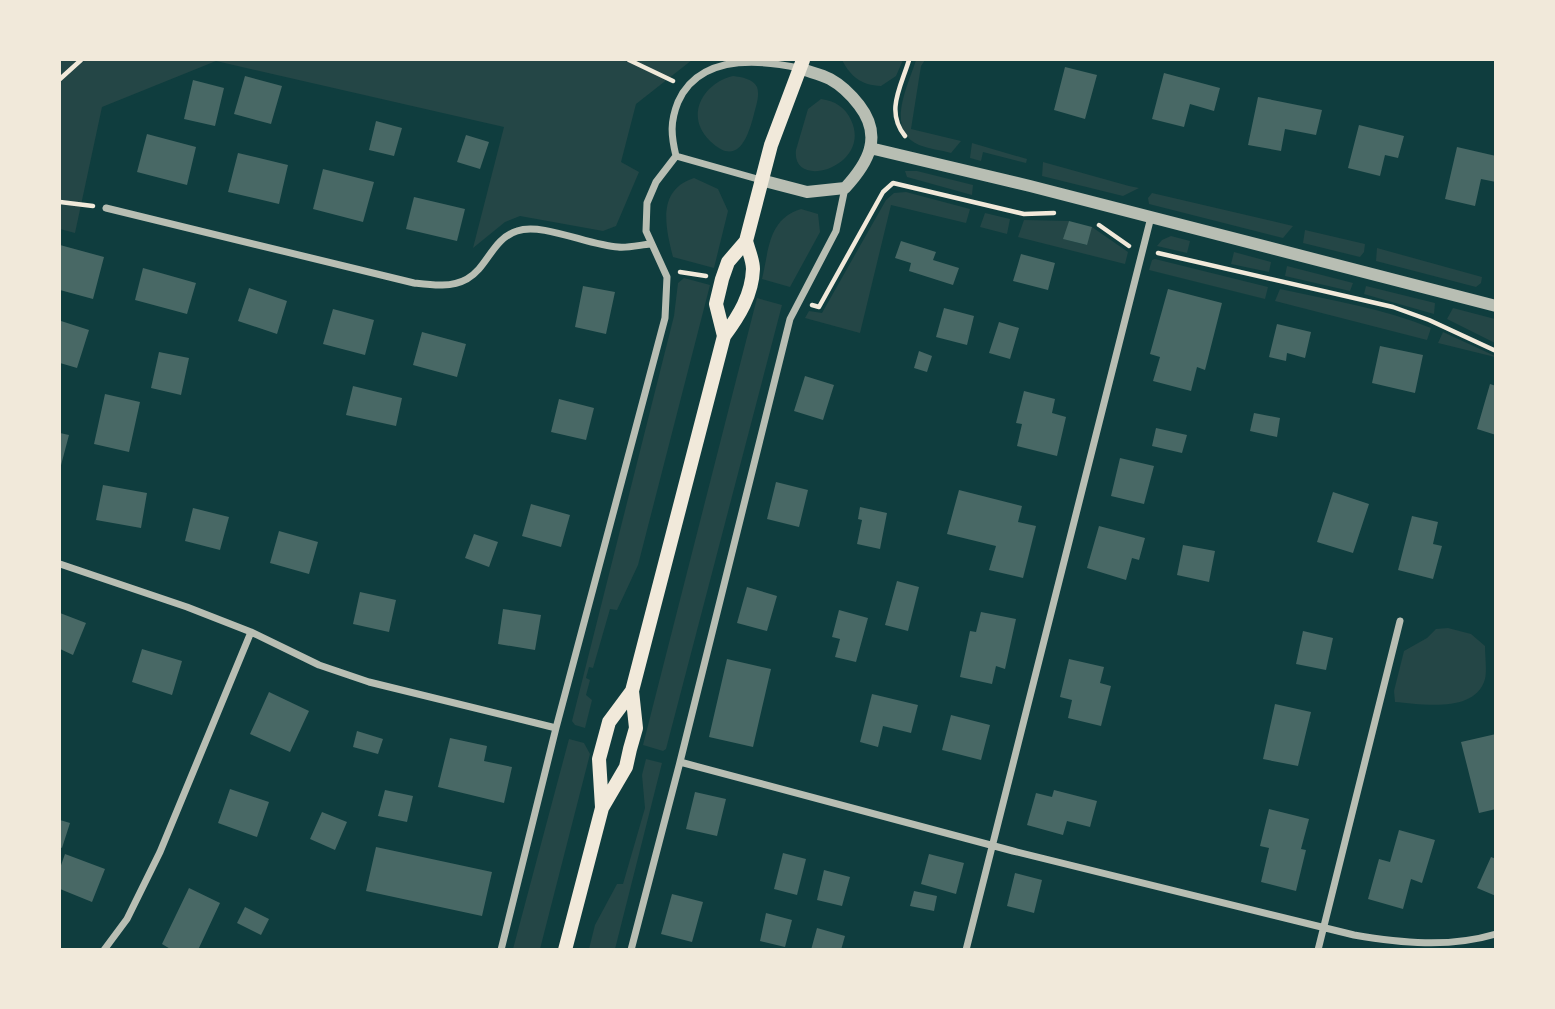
<svg xmlns="http://www.w3.org/2000/svg" width="1555" height="1009" font-family="'Noto Sans',sans-serif">
  <rect width="100%" height="100%" fill="#0f3d3e"/>
  <path fill="#244646" d="M60,60H692L636,104L621,162L639,172L616,226L603,231L520,216L505,222L473,248L504,127L216,61L102,107L75,233L60,229Z
    M842,60H903L896,76L881,86C861,85 851,77 842,60Z
    M916,60H925L921,66L911,129L961,141L951,153C941,150 929,149 919,145C884,130 909,84 916,60Z
    M733,76C742,77 753,79 757,87C760,95 756,106 754,114C748,137 738,168 710,141C684,116 703,83 733,76Z
    M821,99C835,101 845,107 851,120C873,166 791,192 796,150L808,109Z
    M972,143L1027,159L1026,163L983,152L981,161L970,158Z
    M1043,162L1129,186L1139,188L1123,196L1042,176Z
    M905,171H917L973,185L972,195L907,177Z
    M694,178L718,189L728,211L714,268L673,257C665,226 657,190 694,178Z
    M906,192L970,209L966,223L891,205L860,333L805,318L809,311L822,313L886,200L894,193Z
    M1152,193L1293,226L1283,238L1149,204L1148,198Z
    M801,209L818,214L820,232L790,287L762,279C769,250 768,219 801,209Z
    M985,213L1010,219L1007,234L980,227Z
    M1024,220L1069,221L1064,239L1086,245L1092,227L1128,252L1125,264L1018,237Z
    M1305,230L1365,244L1364,252L1360,257L1303,243Z
    M1171,236L1190,241L1187,253L1157,246L1162,240Z
    M1377,248L1482,277L1481,283L1476,287L1376,261Z
    M1234,252L1271,262L1269,272L1231,264Z
    M1155,259L1268,287L1265,299L1149,270L1152,260Z
    M1287,266L1353,283L1350,291L1285,276Z
    M684,278L710,285L638,565L617,610L610,609L593,668L589,667L586,678L590,680L586,695L592,700L585,728L575,725L572,721L674,316L678,283Z
    M1366,286L1435,303L1434,314L1364,294Z
    M1280,289C1330,300 1382,308 1431,328L1427,340L1275,301Z
    M757,298L782,305L666,749L663,751L643,745Z
    M1453,308L1495,319V343L1447,319Z
    M1443,332L1495,356V357L1438,343Z
    M1448,628L1471,634L1485,646C1485,656 1487,670 1485,679C1475,714 1421,704 1395,702L1394,691L1404,651L1427,638L1436,629Z
    M569,739L584,743L590,754L540,949H513Z
    M646,759L662,763L615,949H589L595,925L617,884H623L645,808L642,775Z"/>
  <path fill="#486865" d="M1065,67L1097,75L1085,119L1054,110Z
    M1164,73L1220,88L1214,111L1190,104L1184,127L1152,119Z
    M245,76L282,86L271,124L234,114Z
    M193,80L224,88L215,126L184,119Z
    M1258,97L1322,110L1316,135L1285,129L1281,151L1248,145Z
    M376,121L402,128L394,156L369,150Z
    M1359,125L1404,136L1398,158L1385,155L1380,176L1348,168Z
    M147,134L196,147L187,185L137,172Z
    M466,135L489,142L480,169L457,162Z
    M1457,147L1496,156V182L1481,179L1475,206L1445,199Z
    M238,153L288,165L279,204L228,192Z
    M323,169L374,182L363,222L313,209Z
    M414,197L465,209L457,241L406,229Z
    M1069,221L1092,227L1087,245L1063,239Z
    M901,241L936,252L933,260L959,268L953,285L909,271L911,263L895,258Z
    M60,245L104,257L93,299L60,290Z
    M1021,254L1055,263L1048,290L1013,281Z
    M143,268L196,283L187,314L135,300Z
    M583,286L615,292L606,334L575,327Z
    M249,288L287,301L277,334L238,321Z
    M1168,289L1222,303L1205,370L1197,367L1191,391L1153,381L1160,357L1150,354Z
    M944,308L974,316L967,345L936,337Z
    M333,309L374,320L365,355L323,344Z
    M61,321L89,330L77,368L60,363Z
    M999,322L1019,328L1010,359L989,353Z
    M1277,324L1311,332L1305,358L1287,353L1286,361L1269,357Z
    M422,332L466,344L457,377L413,365Z
    M1380,346L1423,355L1415,393L1372,383Z
    M919,351L932,356L927,372L914,368Z
    M159,352L189,358L181,395L151,388Z
    M805,376L834,385L823,420L794,411Z
    M1490,384L1496,386V435L1477,429Z
    M353,386L402,398L396,426L346,415Z
    M1024,391L1055,399L1052,413L1066,417L1057,456L1017,446L1022,424L1016,423Z
    M105,394L140,402L129,452L94,444Z
    M559,399L594,408L586,440L551,432Z
    M1254,413L1280,418L1277,437L1250,431Z
    M1156,428L1187,435L1182,453L1152,446Z
    M60,433L69,435L60,469Z
    M1120,458L1154,466L1144,504L1111,496Z
    M776,482L808,490L799,527L767,519Z
    M103,485L147,493L141,528L96,520Z
    M959,490L1022,506L1018,522L1036,526L1023,578L989,570L996,546L947,534Z
    M1333,492L1369,504L1353,553L1317,542Z
    M531,504L570,515L561,547L522,536Z
    M860,507L887,513L880,549L857,544L862,520L858,519Z
    M193,508L229,517L220,550L185,541Z
    M1412,516L1438,522L1433,544L1442,546L1433,579L1398,570Z
    M1099,526L1145,538L1139,560L1132,558L1126,580L1087,568Z
    M279,531L318,542L309,574L270,563Z
    M474,534L498,542L489,567L465,558Z
    M1183,545L1215,551L1209,582L1177,575Z
    M897,581L919,587L908,631L885,625Z
    M747,587L777,596L767,631L737,623Z
    M360,592L396,600L389,632L353,624Z
    M503,609L541,615L535,650L498,644Z
    M839,610L868,618L856,662L835,657L840,639L832,637Z
    M981,612L1016,619L1005,669L996,666L992,684L960,677L970,631L976,632Z
    M60,613L86,623L73,655L60,649Z
    M1303,631L1333,638L1326,670L1296,664Z
    M142,649L182,661L172,695L132,682Z
    M727,659L771,669L753,747L709,737Z
    M1069,659L1104,667L1100,683L1111,686L1101,726L1068,718L1072,700L1060,697Z
    M269,692L309,711L290,752L250,734Z
    M872,694L918,705L911,733L883,726L878,747L860,742Z
    M1275,704L1311,712L1298,766L1263,759Z
    M951,715L990,725L981,760L942,750Z
    M357,731L383,739L378,754L353,747Z
    M1496,734V809L1479,813L1461,742Z
    M450,738L487,746L484,761L512,767L504,803L438,787Z
    M230,789L269,802L257,837L218,823Z
    M385,790L413,796L407,822L378,816Z
    M1054,790L1097,801L1090,827L1067,821L1063,835L1027,825L1036,793L1052,797Z
    M695,792L726,799L717,836L686,829Z
    M1269,809L1309,819L1301,849L1306,850L1296,891L1261,882L1269,848L1260,846Z
    M322,812L347,822L335,850L310,839Z
    M60,820L70,823L62,848L60,847Z
    M1399,830L1435,840L1422,883L1411,879L1403,909L1368,899L1379,859L1390,862Z
    M376,847L492,872L482,916L366,891Z
    M783,853L806,859L797,895L774,889Z
    M65,854L105,869L92,902L60,889V868Z
    M929,854L964,863L956,894L921,884Z
    M1491,857L1496,859V896L1477,888Z
    M824,870L850,877L842,906L817,900Z
    M1015,873L1042,880L1034,913L1007,906Z
    M189,888L220,903L198,950H172L162,944Z
    M914,891L937,896L934,911L910,906Z
    M672,894L703,902L692,942L661,934Z
    M245,907L269,919L261,935L237,923Z
    M766,913L792,920L785,947L760,941Z
    M817,928L845,936L841,950H811Z"/>
  <g fill="none" stroke-linecap="round" stroke-linejoin="round">
    <path stroke="#f1e9da" stroke-width="4.5" d="M629,60L673,81
      M60,79L81,60
      M905,136C885,111 901,87 909,60
      M60,202L93,206
      M1099,225L1129,246
      M1158,253L1393,307L1429,320L1496,351
      M680,272L706,276
      M812,305L819,307L883,192L893,183L1024,214L1054,213"/>
    <path stroke="#b8beb3" stroke-width="7" d="M676,156C671,135 670,122 678,102C699,55 757,59 799,68
      M676,156L761,180
      M106,208L414,283C431,285 451,288 467,279C488,267 492,239 517,231C542,222 590,246 618,247C628,248 640,245 650,244
      M60,564L187,607L251,632L319,665L369,682L556,728
      M680,762L1013,851L1354,935C1401,943 1449,948 1496,934
      M104,950L127,919L160,852L251,632
      M501,950L556,728L665,318L667,277L646,231L647,203L656,182L676,156
      M631,950L680,762L790,319L836,231L845,188
      M966,950L1151,217
      M1318,950L1400,621"/>
    <path stroke="#b8beb3" stroke-width="12" d="M870,148L1030,186L1496,306
      M761,180L807,192L845,188C869,162 883,136 859,105C852,96 841,85 830,79C821,74 809,72 799,68"/>
    <path stroke="#f1e9da" stroke-width="14" d="M724,336L716,304L722,279L728,262L746,241L771,145L803,60
      M602,807L599,759L609,722L632,691
      M565,950L602,808L626,767L630,749L636,728L632,691L724,336C739,316 752,295 753,269C753,260 748,249 746,241"/>
  </g>
  <rect width="1555" height="1009" fill="none" stroke="#f1e9da" stroke-width="122"/>
</svg>
